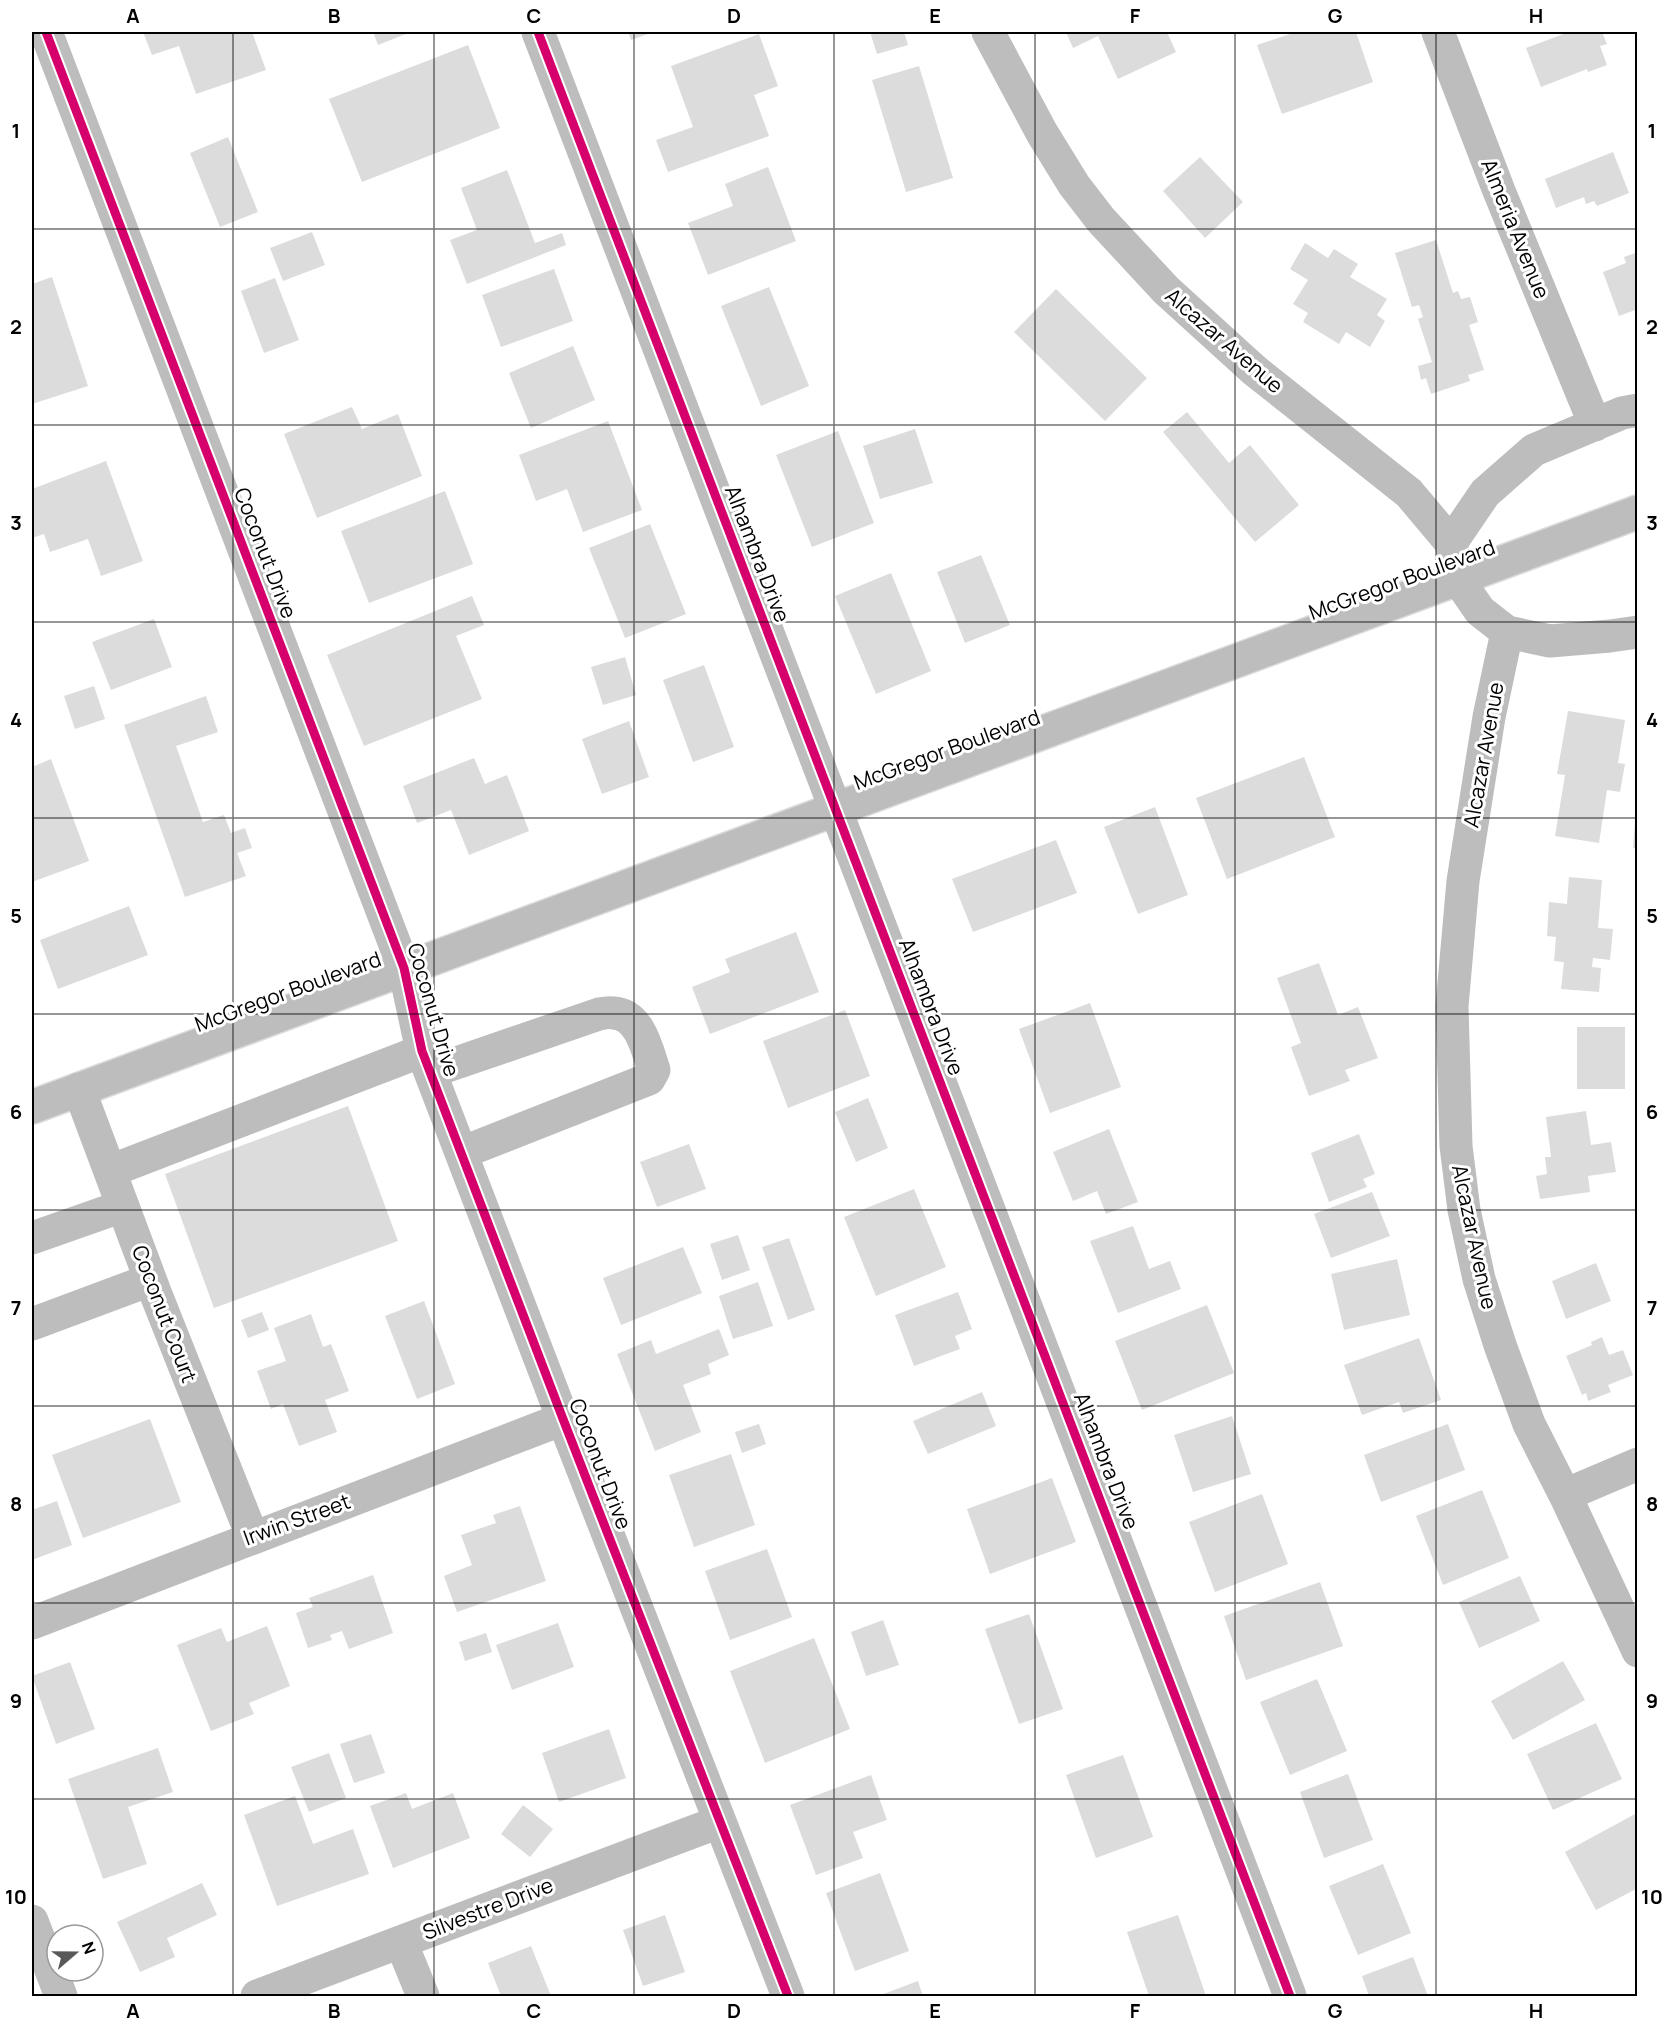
<svg xmlns="http://www.w3.org/2000/svg" width="1669" height="2028" font-family="Manrope,sans-serif">
  <rect width="100%" height="100%" fill="#fff"/>
  <path fill="#dcdcdc" d="M143,32H252L266,70L196,94L179,46L152,55Z
    M373,32H411L378,45Z
    M628,32H654L631,40Z
    M870,32H904L908,45L877,54Z
    M1066,32H1167L1176,52L1118,79L1098,36L1073,48Z
    M1296,32H1356L1373,82L1282,114L1257,45Z
    M1569,32H1602L1607,44L1600,46L1607,65L1588,72L1587,69L1541,87L1526,48Z
    M759,34L778,86L754,95L769,136L668,172L656,140L693,127L671,66Z
    M468,45L500,128L362,182L329,99Z
    M919,66L953,178L906,192L872,80Z
    M228,137L258,212L220,227L190,153Z
    M1613,152L1629,193L1597,206L1594,201L1586,204L1584,197L1556,208L1545,179Z
    M1200,157L1243,202L1205,238L1163,191Z
    M768,167L796,241L708,275L688,223L733,206L725,184Z
    M507,170L535,243L562,233L566,245L467,284L450,240L477,230L461,188Z
    M312,232L325,265L283,281L270,248Z
    M1436,240L1453,293L1458,291L1461,299L1470,297L1478,322L1469,325L1484,370L1468,375L1470,381L1431,394L1426,378L1421,380L1418,366L1432,362L1418,319L1423,317L1419,305L1412,307L1395,253Z
    M1305,243L1328,258L1334,249L1358,264L1350,277L1387,299L1377,315L1385,321L1370,347L1346,332L1339,344L1303,322L1308,313L1293,304L1308,280L1290,269Z
    M1638,252V309L1619,316L1603,272L1626,263L1624,257Z
    M554,269L573,321L501,347L482,295Z
    M52,277L88,386L32,404V284Z
    M275,278L299,340L264,353L241,291Z
    M769,287L809,386L761,406L721,306Z
    M1056,289L1147,378L1105,421L1014,332Z
    M573,346L595,400L531,428L509,373Z
    M352,407L362,429L398,414L422,476L317,518L284,434Z
    M1187,412L1229,463L1250,445L1299,505L1255,542L1163,432Z
    M608,421L642,510L583,532L567,489L536,501L519,455Z
    M915,429L933,483L880,499L863,446Z
    M838,431L874,523L812,547L776,455Z
    M106,461L143,561L101,576L88,539L50,552L44,534L32,538V489Z
    M445,491L473,564L369,603L341,531Z
    M650,524L686,614L625,638L589,548Z
    M981,555L1010,625L965,643L937,572Z
    M891,573L931,671L876,694L835,596Z
    M472,596L484,625L456,636L482,699L364,746L327,655Z
    M154,619L172,667L111,690L92,642Z
    M625,657L636,695L603,705L591,667Z
    M704,665L734,747L693,762L663,680Z
    M94,686L105,719L75,729L64,696Z
    M206,696L218,732L176,746L203,822L224,815L231,833L245,828L252,848L237,853L246,876L185,897L124,725Z
    M1568,711L1625,720L1618,763L1625,764L1620,792L1607,790L1599,843L1555,836L1565,775L1557,774Z
    M629,721L649,777L602,794L582,739Z
    M1304,757L1335,837L1227,879L1196,798Z
    M474,758L485,784L507,775L529,831L469,855L451,810L417,823L403,786Z
    M51,759L89,861L32,882V767Z
    M1636,806H1638V849L1633,848Z
    M1155,807L1188,895L1138,914L1104,827Z
    M1056,840L1077,893L973,932L952,879Z
    M1569,877L1602,880L1598,928L1613,929L1610,960L1593,958L1592,967L1601,968L1599,992L1561,989L1564,962L1554,961L1556,937L1547,936L1549,902L1567,904Z
    M129,906L148,955L58,989L40,940Z
    M796,932L819,992L710,1034L692,987L730,972L725,959Z
    M1319,963L1338,1015L1358,1007L1378,1058L1345,1070L1350,1081L1309,1096L1291,1047L1301,1043L1277,978Z
    M1090,1003L1121,1087L1050,1113L1019,1029Z
    M845,1010L870,1076L788,1108L763,1041Z
    M1577,1027H1625V1089H1577Z
    M868,1098L888,1148L856,1162L835,1112Z
    M348,1106L398,1241L214,1308L165,1174Z
    M1586,1111L1591,1145L1611,1142L1616,1172L1588,1176L1590,1192L1540,1199L1536,1176L1547,1174L1545,1157H1551L1546,1117Z
    M1109,1129L1138,1202L1106,1214L1097,1191L1073,1201L1053,1152Z
    M1359,1134L1375,1174L1363,1179L1367,1187L1329,1202L1311,1153Z
    M689,1144L706,1189L657,1207L640,1162Z
    M914,1189L946,1267L876,1296L844,1217Z
    M1372,1192L1390,1236L1331,1258L1314,1214Z
    M1133,1226L1149,1269L1170,1261L1181,1289L1118,1313L1090,1241Z
    M738,1235L750,1270L722,1280L710,1244Z
    M789,1238L815,1310L788,1320L762,1247Z
    M683,1247L702,1293L621,1325L603,1278Z
    M1397,1259L1410,1315L1344,1330L1331,1274Z
    M1596,1263L1611,1301L1566,1319L1552,1281Z
    M758,1282L773,1326L733,1339L719,1296Z
    M958,1292L972,1329L955,1336L960,1349L914,1366L895,1315Z
    M424,1301L455,1384L417,1399L385,1316Z
    M1207,1305L1234,1373L1142,1410L1115,1341Z
    M262,1312L269,1330L248,1338L241,1320Z
    M311,1314L323,1347L331,1344L349,1391L325,1400L337,1432L299,1446L283,1404L271,1409L257,1371L286,1361L274,1328Z
    M719,1329L729,1355L708,1364L711,1374L683,1385L701,1432L655,1451L617,1354L651,1340L656,1354Z
    M1602,1337L1609,1355L1623,1350L1633,1375L1608,1385L1611,1392L1588,1401L1586,1393L1582,1395L1566,1356L1592,1345L1591,1342Z
    M1419,1338L1441,1400L1403,1413L1399,1402L1362,1415L1344,1365Z
    M982,1392L996,1426L928,1454L913,1421Z
    M1232,1416L1251,1474L1193,1492L1174,1435Z
    M150,1419L181,1502L83,1538L52,1455Z
    M759,1424L766,1444L742,1453L735,1432Z
    M1448,1424L1465,1470L1381,1502L1364,1455Z
    M731,1454L755,1525L694,1547L669,1475Z
    M1052,1478L1076,1542L990,1574L967,1509Z
    M1482,1490L1509,1558L1443,1585L1416,1516Z
    M1262,1494L1288,1564L1215,1592L1189,1522Z
    M57,1501L72,1545L32,1560V1510Z
    M520,1506L546,1581L457,1612L444,1576L472,1565L461,1535L496,1523L493,1515Z
    M767,1549L792,1617L730,1640L705,1571Z
    M373,1575L393,1633L349,1649L342,1631L330,1635L332,1640L308,1648L296,1613L313,1607L309,1598Z
    M1520,1576L1540,1621L1479,1648L1459,1602Z
    M1320,1582L1343,1646L1246,1680L1224,1616Z
    M1029,1614L1063,1709L1019,1724L985,1629Z
    M883,1620L899,1665L866,1676L851,1632Z
    M558,1623L574,1667L512,1690L496,1645Z
    M267,1626L290,1686L249,1703L254,1714L211,1731L177,1645L221,1628L227,1642Z
    M486,1633L492,1652L465,1661L459,1642Z
    M814,1638L850,1729L765,1763L730,1671Z
    M1563,1661L1585,1700L1513,1740L1491,1701Z
    M70,1662L95,1729L56,1744L32,1676Z
    M1317,1679L1347,1751L1290,1775L1260,1702Z
    M1596,1723L1622,1779L1553,1810L1527,1754Z
    M609,1729L626,1778L559,1802L542,1753Z
    M371,1734L385,1773L354,1783L340,1744Z
    M158,1748L173,1792L128,1807L147,1864L103,1879L68,1779Z
    M329,1753L346,1798L309,1812L291,1767Z
    M1123,1755L1153,1837L1096,1858L1066,1775Z
    M1348,1774L1373,1840L1324,1858L1300,1792Z
    M871,1775L887,1820L853,1832L863,1858L816,1875L790,1805Z
    M406,1793L412,1809L453,1793L470,1838L393,1868L370,1806Z
    M295,1796L313,1844L353,1829L369,1874L277,1906L244,1815Z
    M523,1805L553,1829L530,1857L501,1834Z
    M1635,1814L1638,1819V1888L1596,1910L1565,1852Z
    M1383,1864L1411,1933L1358,1955L1329,1886Z
    M880,1873L909,1951L855,1971L826,1893Z
    M202,1883L217,1915L167,1938L175,1957L140,1972L117,1922Z
    M665,1915L685,1972L643,1986L623,1930Z
    M1178,1915L1206,1996H1149L1127,1932Z
    M531,1946L551,1996H501L488,1963Z
    M1413,1957L1428,1996H1369L1362,1976Z
    M918,1981L923,1996H878Z"/>
  <g fill="none" stroke-linecap="round" stroke-linejoin="round">
    <g stroke="#dbdbdb" stroke-width="36">
      <path id="major" d="M32,1107L1638,512"/>
    </g>
    <path stroke="#bdbdbd" stroke-width="33" d="M46,32L404,968L422,1051L563,1419L788,1996
      M538,32C788,687 1041,1341 1290,1996
      M988,32L1042,133L1074,185L1101,220L1166,290L1254,370L1409,493L1451,543L1458,579L1480,611L1507,632L1489,717L1463,881L1452,1006L1456,1146L1464,1210L1479,1279L1500,1345L1529,1424L1567,1499L1638,1651
      M1438,32L1499,191L1595,425
      M1451,543L1485,493L1534,450L1622,413L1638,410
      M1507,632L1550,641L1610,636L1638,632
      M430,1072L599,1014C604,1013 609,1012 614,1013C640,1015 647,1049 654,1070L649,1079L461,1153
      M79,1089L155,1292L252,1536
      M110,1171L422,1051
      M32,1238L123,1206
      M32,1324L150,1280
      M1565,1495L1638,1464
      M32,1623L563,1419
      M32,1921L61,1996
      M401,1942L423,1996
      M257,1996L719,1822"/>
    <use href="#major" stroke="#bdbdbd" stroke-width="33"/>
    <g stroke="#fff" stroke-width="13">
      <path id="cycleway" d="M46,32L404,968L422,1051L563,1419L788,1996
        M538,32C788,687 1041,1341 1290,1996"/>
    </g>
    <use href="#cycleway" stroke="#d6006c" stroke-width="9"/>
  </g>
  <path fill="none" stroke="#000" stroke-width="1.5" stroke-opacity="0.55" d="M233,32V1996M434,32V1996M634,32V1996M834,32V1996M1035,32V1996M1235,32V1996M1436,32V1996M32,229H1638M32,425H1638M32,622H1638M32,818H1638M32,1014H1638M32,1210H1638M32,1406H1638M32,1603H1638M32,1799H1638"/>
  <g text-anchor="middle" stroke-width="6" stroke-linejoin="round" paint-order="stroke">
    <g font-size="21" fill="#000" stroke="#fff">
      <text transform="translate(1515 229) rotate(68)" y="7">Almeria Avenue</text>
      <text transform="translate(1224 341) rotate(41)" y="7">Alcazar Avenue</text>
      <text transform="translate(265 553) rotate(69)" y="7">Coconut Drive</text>
      <text transform="translate(757 554) rotate(69)" y="7">Alhambra Drive</text>
      <text transform="translate(1402 580) rotate(-20)" y="7">McGregor Boulevard</text>
      <text transform="translate(947 750) rotate(-20)" y="7">McGregor Boulevard</text>
      <text transform="translate(1484 755) rotate(-80)" y="7">Alcazar Avenue</text>
      <text transform="translate(288 992) rotate(-20)" y="7">McGregor Boulevard</text>
      <text transform="translate(931 1007) rotate(69)" y="7">Alhambra Drive</text>
      <text transform="translate(433 1010) rotate(74)" y="7">Coconut Drive</text>
      <text transform="translate(1474 1237) rotate(78)" y="7">Alcazar Avenue</text>
      <text transform="translate(164 1314) rotate(69)" y="7">Coconut Court</text>
      <text transform="translate(1106 1461) rotate(69)" y="7">Alhambra Drive</text>
      <text transform="translate(600 1464) rotate(69)" y="7">Coconut Drive</text>
      <text transform="translate(297 1520) rotate(-20)" y="7">Irwin Street</text>
      <text transform="translate(488 1909) rotate(-21)" y="7">Silvestre Drive</text>
    </g>
  </g>
  <rect width="1669" height="2028" fill="none" stroke="#ffffff" stroke-width="66"/>
  <g transform="translate(75 1953) rotate(70)"><circle r="28" fill="#ffffff" stroke="#999999" stroke-width="1.5"/>
  <path d="M0-4.5L10 22L0 15L-10 22Z" fill="#595959"/>
  <text y="-9" font-size="16" font-weight="bold" text-anchor="middle" fill="#000000">N</text>
  </g>
  <rect x="33" y="33" width="1603" height="1962" fill="none" stroke="#000" stroke-width="2"/>
  <g font-size="20" text-anchor="middle" font-weight="bold" fill="#000">
    <text x="133" y="23">A</text>
    <text x="334" y="23">B</text>
    <text x="534" y="23">C</text>
    <text x="734" y="23">D</text>
    <text x="935" y="23">E</text>
    <text x="1135" y="23">F</text>
    <text x="1335" y="23">G</text>
    <text x="1536" y="23">H</text>
    <text x="16" y="138">1</text>
    <text x="1652" y="138">1</text>
    <text x="16" y="334">2</text>
    <text x="1652" y="334">2</text>
    <text x="16" y="530">3</text>
    <text x="1652" y="530">3</text>
    <text x="16" y="727">4</text>
    <text x="1652" y="727">4</text>
    <text x="16" y="923">5</text>
    <text x="1652" y="923">5</text>
    <text x="16" y="1119">6</text>
    <text x="1652" y="1119">6</text>
    <text x="16" y="1315">7</text>
    <text x="1652" y="1315">7</text>
    <text x="16" y="1511">8</text>
    <text x="1652" y="1511">8</text>
    <text x="16" y="1708">9</text>
    <text x="1652" y="1708">9</text>
    <text x="16" y="1904">10</text>
    <text x="1652" y="1904">10</text>
    <text x="133" y="2018">A</text>
    <text x="334" y="2018">B</text>
    <text x="534" y="2018">C</text>
    <text x="734" y="2018">D</text>
    <text x="935" y="2018">E</text>
    <text x="1135" y="2018">F</text>
    <text x="1335" y="2018">G</text>
    <text x="1536" y="2018">H</text>
  </g>
</svg>
